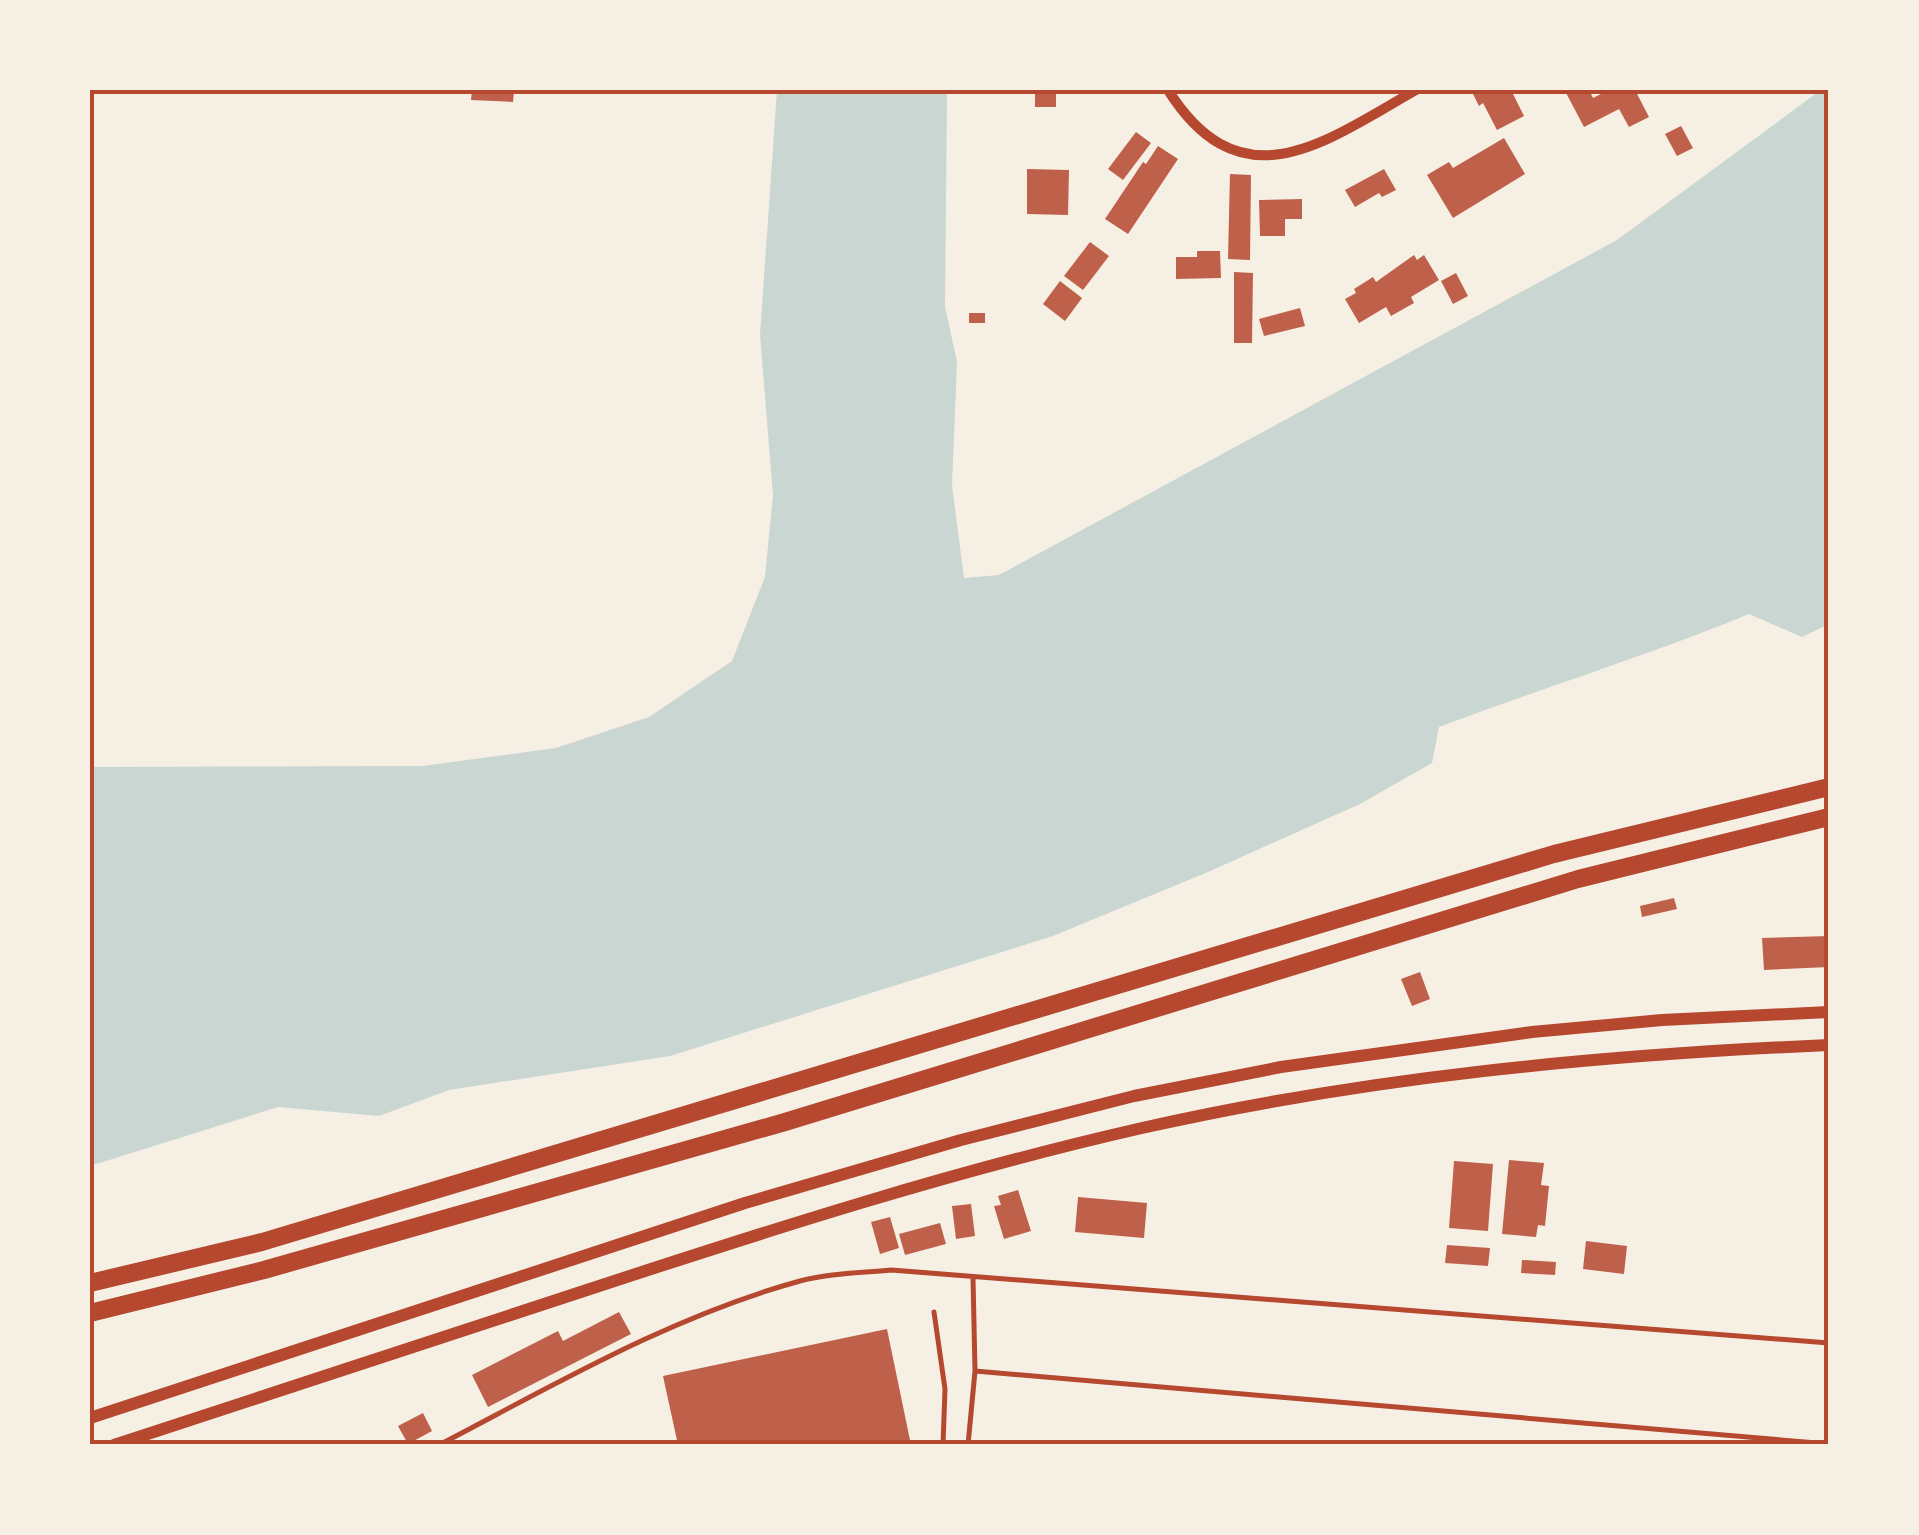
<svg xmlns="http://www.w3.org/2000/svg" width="1919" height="1535" font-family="'Space Grotesk',sans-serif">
  <rect width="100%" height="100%" fill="#f6efe4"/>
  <path fill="#c9d6d2" d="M777,90H947L945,307L957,362L952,485L964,578L999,575L1617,240L1821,90H1829V624L1802,637L1749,614C1647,656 1542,688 1439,727L1432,763L1360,804L1208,872L1053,936L670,1056L449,1090L379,1116L278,1107L90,1166V767L423,766L556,748L649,717L732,661L765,577L773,495L760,335Z"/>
  <path fill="#bf614a" d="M472,90H514L513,102L471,100Z
    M1035,90H1056V107H1035Z
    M1471,90H1511L1524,116L1497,130L1483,103L1479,106Z
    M1589,90L1593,98L1609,90H1635L1649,117L1629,127L1619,109L1584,127L1565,91Z
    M1681,126L1693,148L1677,156L1665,134Z
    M1136,132L1151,143L1123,180L1108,169Z
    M1504,138L1525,174L1453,218L1427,175L1449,162L1453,168Z
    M1158,146L1178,159L1128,234L1105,219L1143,162L1146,164Z
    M1027,169L1069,170L1068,215L1027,214Z
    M1384,169L1396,190L1382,197L1379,193L1355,207L1345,190Z
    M1230,174L1251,175L1250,260L1228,259Z
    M1302,199V219H1285V236H1260L1259,200Z
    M1090,242L1109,256L1083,290L1064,276Z
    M1197,251H1220L1221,278L1176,279V257H1197Z
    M1414,255L1417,260L1424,255L1439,280L1411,297L1414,303L1391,316L1386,307L1359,323L1345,299L1356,293L1354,289L1373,277L1376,282Z
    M1234,272L1253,273L1252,343H1234Z
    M1456,273L1468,296L1453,304L1441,281Z
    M1060,281L1082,298L1065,321L1043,304Z
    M1300,308L1305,326L1264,336L1259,319Z
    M969,313H985V323H969Z
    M1674,898L1677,909L1642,917L1640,906Z
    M1829,936V967L1764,970L1762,938Z
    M1420,972L1430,999L1412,1006L1401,979Z
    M1509,1160L1544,1163L1541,1185L1549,1186L1545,1226L1538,1225L1536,1237L1502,1234Z
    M1454,1161L1493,1164L1488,1231L1449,1228Z
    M1018,1190L1031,1231L1004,1239L994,1206L1001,1205L998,1196Z
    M1078,1197L1147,1203L1144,1238L1075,1232Z
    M971,1204L975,1236L956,1239L952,1206Z
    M890,1217L899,1248L880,1254L871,1222Z
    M940,1223L946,1244L905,1255L899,1234Z
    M1586,1241L1627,1246L1624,1274L1583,1269Z
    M1447,1245L1490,1248L1488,1266L1445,1263Z
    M1522,1260L1556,1262L1555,1275L1521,1273Z
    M619,1312L631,1334L488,1407L472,1375L558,1331L563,1341Z
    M887,1329L911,1445H678L663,1376Z
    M423,1413L432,1431L408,1444L398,1426Z"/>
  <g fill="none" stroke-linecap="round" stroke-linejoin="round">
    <path stroke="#b5482f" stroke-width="5" d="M934,1312L945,1389L943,1445
      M975,1371L1829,1444
      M439,1445C556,1384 672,1316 800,1281C829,1273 862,1273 891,1270L1829,1343
      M968,1445L975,1371L973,1278"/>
    <path stroke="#b5482f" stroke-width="10" d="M1168,90C1242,207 1326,141 1416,90"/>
    <path stroke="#b5482f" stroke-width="12" d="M90,1418L745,1203L961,1140L1134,1096L1281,1067L1532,1032L1662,1020L1829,1012
      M114,1445C275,1392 435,1340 596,1287C776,1228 957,1170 1142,1128C1368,1077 1597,1055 1829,1045"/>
    <path stroke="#b5482f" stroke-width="18" d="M90,1283L262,1242L1554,854L1829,787
      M90,1313L264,1270L785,1122L1578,879L1829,817"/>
  </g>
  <rect width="1919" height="1535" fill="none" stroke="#f6efe4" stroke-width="185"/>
  <rect x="92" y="92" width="1734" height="1350" fill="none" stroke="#b5482f" stroke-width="4"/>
</svg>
